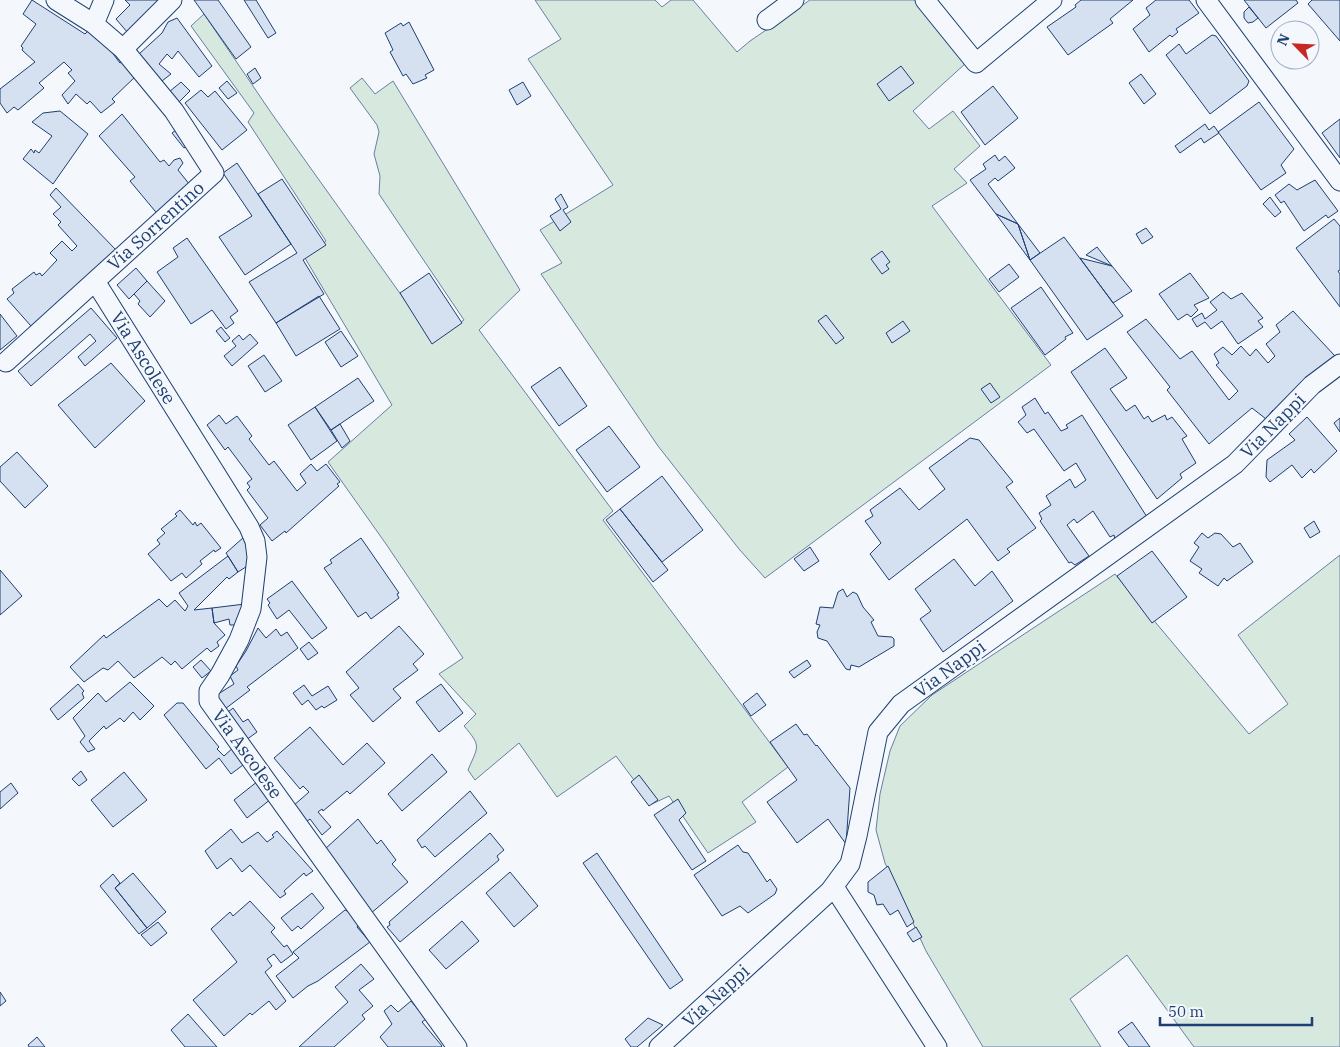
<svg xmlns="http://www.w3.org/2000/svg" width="1340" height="1047" font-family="'IBM Plex Serif',serif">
  <rect width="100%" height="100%" fill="#f4f7fb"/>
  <path fill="#d7e8df" stroke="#687fa3" d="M535,0H655L662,7L671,0H693L737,52L750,41L810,0H915L966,63L913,111L929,129L953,111L980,146L954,169L967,183L932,206L1051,365L765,578L739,549L658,446L541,274L562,263L540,230L613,185L528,59L561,39Z
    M204,14L272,114L434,341L464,320L379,194L380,176L374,154L379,132L377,125L350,88L362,78L375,94L393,81L520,290L479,330L613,511L603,520L788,767L742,802L756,822L708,853L669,796L652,804L616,756L557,797L519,743L475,780L468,770C478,746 482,747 464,726L476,714L439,674L463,658L386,544L328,462L392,405L305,258L326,241L248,122L254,113L191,26Z
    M1340,555V1047H1194L1127,955L1070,999L1101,1047H983L926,951L885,863L876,830L880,794L890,751L900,726L932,695L1115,574L1249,734L1288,704L1238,635Z"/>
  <path fill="#d5e0f0" stroke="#1d3f73" d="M32,0L85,34L88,31L100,42H104L120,63L123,61L137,75L112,99L115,102L101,113L90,101L87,104L76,94L68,104L62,95L75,81L68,73L72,70L64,62L39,83L44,88L18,110L14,107L7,113L0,103V89L35,62L22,50L23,48L21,46L36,24L23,14Z
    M125,0H163L128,33L116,19L130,5Z
    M194,0H218L251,47L236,59Z
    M244,0H256L276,33L268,38Z
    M1081,0H1133L1110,19L1113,23L1068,55L1047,27L1076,7L1075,5Z
    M1156,0H1189L1199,13L1176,29L1178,32L1172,37L1170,35L1149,52L1133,29L1150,15L1146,8Z
    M1244,0H1296L1298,3L1266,28Z
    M1312,0H1340V41L1308,4Z
    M1249,7L1258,18L1253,22L1248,23L1244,18V12Z
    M177,18L212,66L199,77L178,51L172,59L167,54L159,64L171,74L162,81L138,55L162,33L168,22Z
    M409,22L434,70L425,75L427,78L413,84L406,74L403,76L390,52L393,50L385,33L401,23L403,26Z
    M1212,35L1216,36L1249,81L1247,86L1210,114L1166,55L1179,44L1186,54Z
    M901,66L914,83L889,101L877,84Z
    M255,68L261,78L253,84L247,74Z
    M1141,74L1156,94L1144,104L1129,83Z
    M227,81L237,93L228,99L219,88Z
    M181,82L190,91L179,102L169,92Z
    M523,82L531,96L517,105L509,90Z
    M993,86L1018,118L985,145L961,112Z
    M201,90L208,97L215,91L247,130L222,150L185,103Z
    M1259,102L1294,149L1281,165L1286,173L1261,190L1218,132Z
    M60,111L88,134L53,184L23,159L31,149L34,153L35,150L39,153L52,136L32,122L43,113Z
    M122,114L160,162L164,160L169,166L174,160L180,158L183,163L178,170L190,185L160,217L130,181L135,177L99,136Z
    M1340,119V158L1322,133Z
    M1205,124L1209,130L1214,126L1219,133L1204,143L1201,138L1180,153L1175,146Z
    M179,128L190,144L184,148L172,133Z
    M995,155L999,161L1005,156L1015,168L998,181L995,178L988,184L1018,224L996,214L970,180L986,169L983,164Z
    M237,163L291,244L245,275L219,237L252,216L223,173Z
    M282,179L326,245L303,260L324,294L276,323L249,282L297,253L258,194Z
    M1315,180L1338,211L1328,218L1326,215L1304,231L1284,201L1281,203L1275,195L1289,184L1297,190Z
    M56,188L117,251L31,326L7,299L14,293L12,289L34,272L36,275L40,273L42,276L57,260L50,253L62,241L72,251L77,246L58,225L61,222L53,214L61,207L50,195Z
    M561,194L568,207L563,210L571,222L560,231L550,216L561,209L555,199Z
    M1270,197L1281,212L1275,217L1263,204Z
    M996,214L1018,224L1030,260Z
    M1334,219L1340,226V270L1338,271L1340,274V307L1296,248Z
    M1018,224L1040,253L1030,260Z
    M1146,228L1153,237L1142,244L1136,234Z
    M1064,237L1123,316L1087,340L1030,260Z
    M187,238L238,311L230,317L234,323L226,329L212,310L191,324L157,272L178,257L173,248Z
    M1097,247L1112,266L1086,255Z
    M882,251L890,262L886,265L889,269L882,274L871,259Z
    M1080,258L1112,266L1132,291L1113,303Z
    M1009,264L1019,277L999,292L989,279Z
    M136,268L147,281L129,299L117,285Z
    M429,273L462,323L432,344L400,293Z
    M1190,273L1209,298L1194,305L1198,310L1191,317L1187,314L1178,320L1159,294Z
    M147,281L165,301L150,317L138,304L140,301L134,294Z
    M1041,287L1073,333L1065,337L1066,339L1045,355L1011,308Z
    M1223,292L1231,299L1242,293L1263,318L1258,321L1263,327L1238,344L1222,321L1211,329L1205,322L1197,327L1192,319L1202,313L1205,319L1217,310L1210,302Z
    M319,296L340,329L296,356L276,323Z
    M91,308L117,338L85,366L78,357L96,341L90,334L31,386L18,371Z
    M1293,311L1335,356L1319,372L1317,370L1276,414L1273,410L1266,419L1252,408L1209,444L1167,390L1170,387L1127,332L1146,319L1180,359L1192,351L1229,400L1238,391L1216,365L1219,363L1214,354L1223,347L1232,355L1241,346L1250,356L1256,349L1268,363L1275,356L1266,344L1280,332L1276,325Z
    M0,314L17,336L0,350Z
    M826,315L844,338L836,344L818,321Z
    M903,321L910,331L892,343L886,333Z
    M221,327L230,338L225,342L216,331Z
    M341,331L358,356L341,367L325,342Z
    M250,334L258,343L232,366L224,356L236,346L232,341L239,335L243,340Z
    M1105,348L1127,378L1110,389L1126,411L1135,405L1144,419L1148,416L1152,422L1165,415L1167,420L1172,417L1187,436L1182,439L1196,463L1180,474L1182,478L1157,499L1071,372Z
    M264,355L282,381L265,392L248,366Z
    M111,363L145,401L95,448L58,405Z
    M560,367L587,406L559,426L531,387Z
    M358,378L374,401L331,430L315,407Z
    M990,383L1000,397L991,403L981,389Z
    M1035,398L1045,414L1048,412L1061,431L1068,428L1066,425L1082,415L1147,517L1115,540L1114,535L1110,537L1093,511L1077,523L1074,519L1067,525L1089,556L1075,565L1071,562L1069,563L1040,521L1042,519L1039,513L1051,505L1046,496L1070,479L1075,488L1086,480L1076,463L1064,471L1034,429L1027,433L1018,422L1026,415L1022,407Z
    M315,407L337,441L311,460L288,425Z
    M219,415L226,424L237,416L252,436L249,439L269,465L274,461L297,491L306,483L300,474L311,464L317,471L326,464L340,482L337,484L339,486L286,533L285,531L272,541L260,525L268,518L247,490L250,487L247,483L252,479L228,447L225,450L207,425Z
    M1307,417L1337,451L1314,473L1311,469L1302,478L1292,465L1270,482L1266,477L1267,460L1295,440L1289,434Z
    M1340,418V432L1334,423Z
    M340,424L350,441L342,448L331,430Z
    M609,426L640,467L607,492L576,450Z
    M970,438L979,440L1013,482L1006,487L1036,528L1007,549L1010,552L998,561L967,519L889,580L870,554L881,543L865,521L873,516L870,510L900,488L919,510L945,489L929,468Z
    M17,452L48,486L25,508L0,481V467Z
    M662,476L703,530L662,562L620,509Z
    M620,509L668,570L653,582L606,520Z
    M180,510L193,525L195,522L197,526L201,523L221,548L215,552L214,550L200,561L202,564L186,578L182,573L171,581L148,554L160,544L157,540L165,533L161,529L177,516L175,514Z
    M1314,521L1320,532L1310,538L1304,528Z
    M1202,533L1208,538L1215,533L1221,534L1233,547L1240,543L1253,562L1227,581L1224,578L1218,586L1199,573L1202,569L1190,561L1199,547L1194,543Z
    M244,537L248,542L249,565L238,572L226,553Z
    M361,538L399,593L397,594L399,598L371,619L366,612L358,617L324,568L332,563L330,560Z
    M810,547L819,561L804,571L794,559Z
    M1152,551L1187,597L1152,623L1117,576Z
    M228,556L238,572L229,579L227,577L194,610L212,608L214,623L225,635L217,642L219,646L211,652L207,648L182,669L175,661L171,665L162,657L134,678L118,661L108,670L103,668L84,682L70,667L104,635L106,638L159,599L167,607L175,600L185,611L188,606L179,593Z
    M954,559L975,586L992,571L1013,601L943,652L920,619L931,611L915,589Z
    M0,570L22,596L0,615Z
    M292,581L327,628L312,639L289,610L277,619L268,605L270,603L267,599Z
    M843,589L847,597L853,592L857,594L863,607L874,620L871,622L878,636L892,637L894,639V646L859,667L851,665L850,670L846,669L827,641L818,638L817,632L820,625L816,624L820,607L833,608L838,592Z
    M245,604L237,625H230L229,619L214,623L212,608Z
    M399,626L424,654L413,664L418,670L393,689L401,698L373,722L350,695L359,688L346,672Z
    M258,628L266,638L276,629L281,636L287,632L298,648L247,687L250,690L225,709L215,696L234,684L230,676L238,670L236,666L246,651Z
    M309,642L318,653L308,660L300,649Z
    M201,660L211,671L202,678L193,667Z
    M807,660L811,666L794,678L789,672Z
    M130,682L154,706L140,720L133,712L124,722L120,718L106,729L104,726L89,741L95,749L88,752L80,742L85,736L73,718L98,693L106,702Z
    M78,684L84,691L82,693L84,698L58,720L50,709Z
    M441,684L463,713L439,732L416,702Z
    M304,685L312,696L328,686L337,700L324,708L322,706L316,710L308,700L302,705L293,693Z
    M757,693L766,705L751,716L743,704Z
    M177,703H183L219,747L217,749L224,756L235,746L247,762L231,774L219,758L206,769L164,715Z
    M233,708L243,722L248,719L257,732L246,740L228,712Z
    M796,724L804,735L807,734L816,746L817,745L850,788L846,844L828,819L797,843L767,802L797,780L770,742Z
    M310,727L343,765L367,743L385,763L350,794L347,791L323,811L322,809L318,812L331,827L322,835L310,819L306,822L293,806L309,792L303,786L300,789L274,758Z
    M432,754L447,772L402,811L388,794Z
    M81,771L87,780L79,786L72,779Z
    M124,772L147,800L113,827L91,800Z
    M639,775L658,800L649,806L631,782Z
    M258,781L271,799L247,818L234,800Z
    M11,783L18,793L0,809V792Z
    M470,791L487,813L435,857L425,846L422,848L417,840Z
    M678,799L686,813L679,820L706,861L692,870L654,815Z
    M358,819L377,844L381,840L396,860L392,864L408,882L370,914L340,875L344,873L325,849Z
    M231,829L242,843L258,832L267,842L274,837L272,835L277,831L313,871L306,876L304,873L284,891L286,894L280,898L250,865L242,872L231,858L217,869L205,851Z
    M490,833L504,850L497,856L499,860L400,942L387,927L390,925L389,922Z
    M738,845L743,852L748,853L767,882L770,879L777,889L775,894L748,913L740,906L722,916L694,875Z
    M597,853L683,980L670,989L583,863Z
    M888,866L914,922L907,927L898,910L890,915L883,904L877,905L874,895L868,892V882Z
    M510,872L538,906L514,927L486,893Z
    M133,873L166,912L147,928L115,888Z
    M113,874L120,883L115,888L147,928L139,934L100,886Z
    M312,893L324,908L301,929L298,926L292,931L281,918Z
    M250,901L275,928L271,932L284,947L287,945L293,954L281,963L274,954L267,959L272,966L265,972L286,1001L276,1010L269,1001L252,1015L250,1013L224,1036L193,1000L237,962L211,929L230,912L233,916Z
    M345,910L349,912L360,923L357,927L370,942L318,981L308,986L293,998L276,976L299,958L293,952Z
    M462,921L479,941L446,969L429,950Z
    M158,922L167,933L151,946L141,935Z
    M916,927L922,937L913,942L907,933Z
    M361,964L374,979L359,990L373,1006L362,1015L365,1019L334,1047H299L348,1002L335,987Z
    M0,992L6,1001L0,1006Z
    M411,1001L426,1019L422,1022L442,1046L441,1047H388L380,1037L392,1024L384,1011L391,1005L398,1012Z
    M188,1014L217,1047H185L171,1030Z
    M648,1018L663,1025L637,1047H631L625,1039Z
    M1132,1022L1150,1047H1129L1118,1032Z
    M37,1037L45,1047H29L28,1045Z"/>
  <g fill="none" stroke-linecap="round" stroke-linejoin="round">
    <g stroke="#1d3f73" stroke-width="21">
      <path id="street" d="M56,0L94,24L123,49L172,0
        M925,0L976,63L1052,0
        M1206,0L1340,181
        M767,20L794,0
        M94,24L104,0
        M95,281L249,527L255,541L257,557L251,609L239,640L220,675L209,691V701L457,1047
        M6,362L214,173L174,111L123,49
        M834,887L937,1047
        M659,1047L830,891L850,864L857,836L878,732L901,704L1235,464L1312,385L1340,364"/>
    </g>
    <use href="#street" stroke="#f4f7fb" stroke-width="19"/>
  </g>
  <g text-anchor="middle" stroke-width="4" stroke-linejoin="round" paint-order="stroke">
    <g font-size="18" fill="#1d3f73" stroke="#f4f7fb">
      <text transform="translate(156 226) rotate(-42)" y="6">Via Sorrentino</text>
      <text transform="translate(143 358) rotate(58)" y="6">Via Ascolese</text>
      <text transform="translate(1273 426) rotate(-45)" y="6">Via Nappi</text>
      <text transform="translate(950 669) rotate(-36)" y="6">Via Nappi</text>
      <text transform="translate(247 754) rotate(54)" y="6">Via Ascolese</text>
      <text transform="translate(716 996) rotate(-42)" y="6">Via Nappi</text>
    </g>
  </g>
  <g transform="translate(1295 45) rotate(294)"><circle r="24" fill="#f4f7fb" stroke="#9eadc5"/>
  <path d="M0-4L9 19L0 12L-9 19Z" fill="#c62828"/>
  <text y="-8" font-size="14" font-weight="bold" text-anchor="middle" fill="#1d3f73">N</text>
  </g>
  <path d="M1160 1017v8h152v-8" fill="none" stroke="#1d3f73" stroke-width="2.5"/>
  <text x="1168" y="1017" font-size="15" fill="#1d3f73" stroke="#f4f7fb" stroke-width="4" paint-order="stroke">50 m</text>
</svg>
